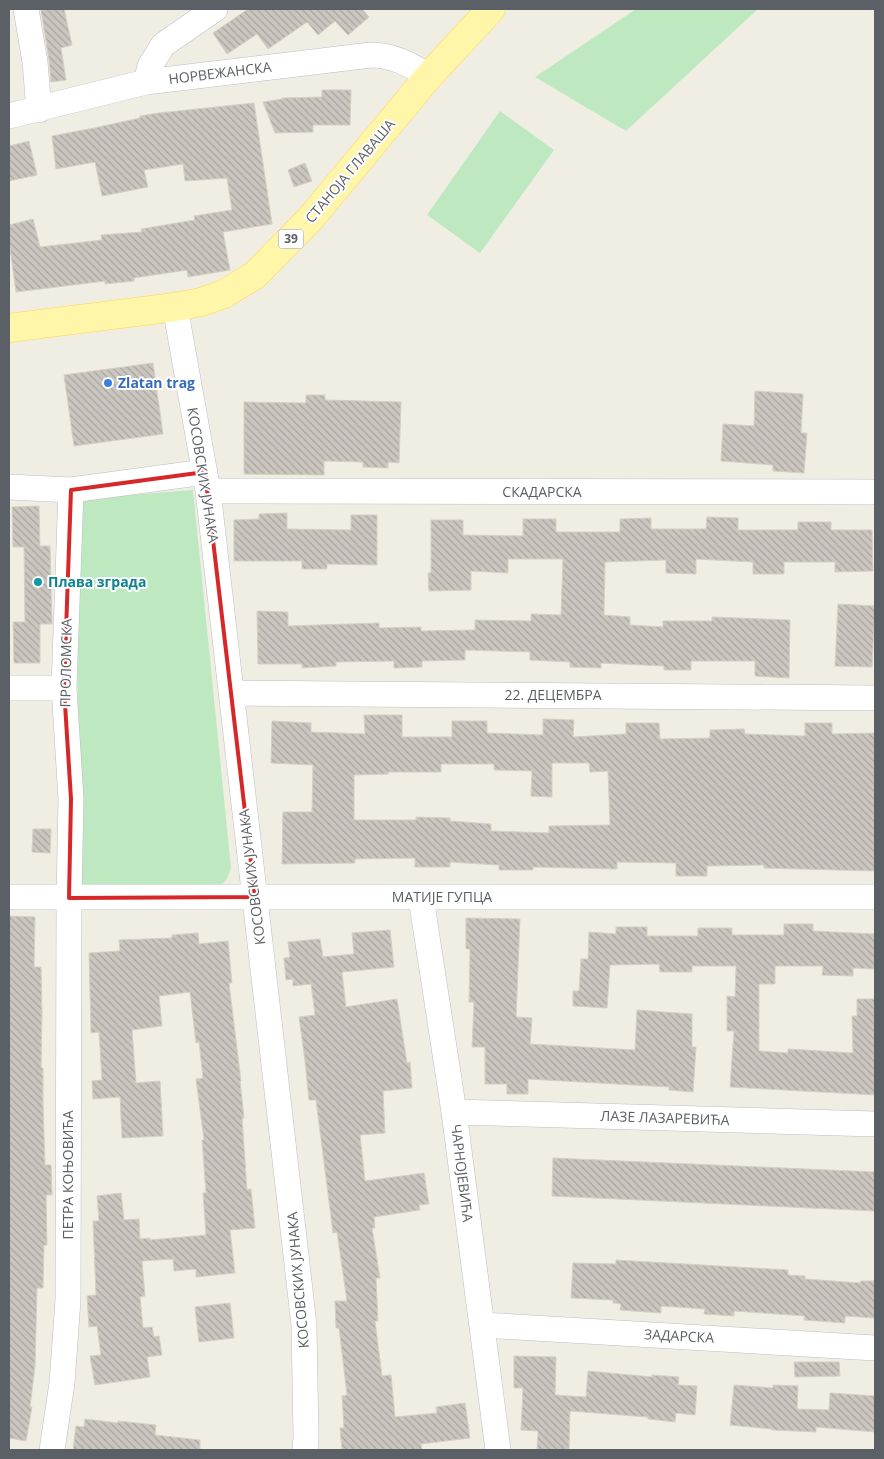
<svg xmlns="http://www.w3.org/2000/svg" width="884" height="1459" font-family="'Open Sans',sans-serif">
  <defs>
    <pattern id="building-back-hatch" width="6" height="6" patternUnits="userSpaceOnUse" patternTransform="scale(1.25)"><rect width="6" height="6" fill="#cbc7c0"/><path d="M-1 5l2 2M0 0l6 6M5-1l2 2" fill="none" stroke="#a8a5a0"/></pattern>
  </defs>
  <rect width="100%" height="100%" fill="#f0eee3"/>
  <path fill="#bee9c0" d="M636,9H758L626,131L535,77Z
    M500,111L554,150L480,253L427,215Z
    M193,490L231,868L227,879L220,886H77L78,499Z"/>
  <path fill="url(#building-back-hatch)" stroke="#d5d0c1" fill-rule="evenodd" d="M45,9H64L72,45L61,48L66,80L51,82L49,60L41,10Z
    M248,9H362L369,17L348,35L335,21L318,35L307,22L268,49L257,34L227,54L213,33Z
    M322,90H351L350,125H313V132L275,133L263,102L282,99V98L322,97Z
    M254,103L272,224L223,232L230,270L188,277L187,270L134,278V281L105,284V281L16,292L9,241V225L33,219L40,247L102,240L101,235L142,232L141,229L195,220L194,216L232,210L227,178L185,181L183,164L144,170L148,187L102,196L95,162L56,169L52,136L94,128L140,118V116L159,113Z
    M29,141L37,175L9,181V146Z
    M305,163L312,181L294,187L288,170Z
    M153,363L163,434L74,446L64,375Z
    M755,391L803,394L801,433H807L804,473L773,471V465L721,461L723,424L754,426Z
    M306,395H325V400L401,402L399,463L388,462V468L363,467V462L324,461V475L244,474V402L306,403Z
    M39,506L40,546H50L52,624H40V663H14L13,622H25L24,547H13L12,507Z
    M287,513V529L351,530V515H377V565L327,564V569H302V561H234V520L259,519V514Z
    M707,517L738,518V530H798V522H831V530H872L873,571L835,572V562H784V574H753V562L696,559V574L666,573V560L605,562L604,615L630,617V625L663,627V621H712V617L790,620L789,678L755,676V661H691V670H664V666L601,663V668L570,667V662L530,660V652L465,650V660L422,661V667L394,668V661L336,662V666L302,668V664H258L257,611L288,612V626L379,623V628L421,627V631L475,630V620L531,621V614L561,615L563,559H508V573L471,571V590L429,591L428,573H431V520H463V535L523,536V519H556V532H620V519L651,518V529H706Z
    M838,604L875,606L872,667L835,666Z
    M364,715H402V737H452V721H487V733L543,735V719L574,720L573,737L626,734V723H659L660,739L710,738V730L744,729L745,734L805,736V723H832V734L875,733V871L764,868V865L707,866V876H676V863L617,862V869L533,867V870H499V865L450,862V867H415V858L355,859V863L282,864L283,812H312L313,765L271,763L272,721L311,723V732L365,734ZM552,763H589L590,772L608,771L610,825L549,826V833L491,831V824L450,821V818L416,817V820H354V775L388,774V772H441V764H494V770L532,771L531,796L552,797Z
    M33,829H51L50,853L32,852Z
    M9,916L35,917L34,967H41L42,1012L41,1068H43V1104L45,1165H51L52,1195H46L47,1245H44L43,1288H37L35,1366L30,1407H32L26,1441L9,1438Z
    M466,918L520,919L516,1017L532,1018L530,1044L635,1050L637,1010L692,1014V1047H696L693,1092L669,1090V1087L528,1079V1094H507V1084H485V1047H472L474,1002H469L470,949H466Z
    M784,924H813V931L875,934V969L853,968V976L822,975L823,966H775V984H759V1051L788,1053V1049L853,1053L852,1016H857V999H875V1095L730,1087L734,1031H727V996L735,997L736,966H692V972H660L659,964L610,965L607,1008L573,1006V991H579L581,959H588L589,932L616,934V927H647V936H698V928H732V935H784Z
    M390,930L394,967L342,972L346,1007L397,999L407,1063L410,1062L412,1088L383,1091L385,1133L360,1135L365,1181L424,1173L429,1204L419,1205L420,1210L374,1217L375,1228H372L380,1278H376L378,1321H375L382,1376L391,1375L395,1417L437,1413L436,1407L465,1403L470,1438L421,1444L422,1450H342L340,1428H344L342,1396L347,1395L339,1328H336L335,1301H347L337,1232L333,1233L316,1100H309L305,1061L299,1017L315,1015L311,984L293,986V979L286,980L284,958L290,957L288,942L320,939L323,957L354,954L352,933Z
    M198,933L199,944L228,941L232,983H229L241,1081H240L244,1118H242L247,1190L251,1189L255,1228L230,1230L235,1273L196,1277V1269L174,1271L173,1259L142,1261L145,1296L140,1297L143,1328L152,1327L154,1337L159,1336L162,1355L147,1357L150,1377L95,1385L90,1356L101,1355L97,1326L89,1327L87,1296L96,1295L93,1221H99L97,1196L121,1193L124,1220L139,1219L140,1239L150,1238V1240L206,1235L203,1193H206L202,1140H204L196,1079L203,1078L199,1042L196,1043L190,992L159,996L162,1026L132,1030L136,1083L160,1081L163,1136L122,1138L120,1097L93,1099L92,1081L102,1080L99,1032L91,1033L89,953L120,951L119,940L172,938V935Z
    M553,1158L875,1172V1211L552,1196Z
    M616,1260L788,1270V1275L805,1276V1279L860,1283L861,1281H875V1318L845,1316V1323L804,1320L805,1316L734,1311V1316L704,1314L705,1309L661,1306V1313L620,1310L621,1304L613,1303V1300L571,1298L573,1263L616,1264Z
    M230,1303L234,1338L199,1342L195,1307Z
    M514,1356L556,1357L555,1395L586,1397L588,1371L652,1377V1375L679,1377L678,1385L697,1386L695,1415L676,1413L675,1422L648,1419V1417L570,1411L569,1450H537L538,1431L521,1430L523,1388H514Z
    M794,1362H839L840,1376L795,1377Z
    M734,1385L773,1388V1385L798,1386L797,1409L829,1410L830,1393L875,1396V1432L816,1427V1432L772,1430V1429L730,1425Z
    M85,1419L118,1423V1421L156,1425L155,1435L200,1440V1450H73L76,1426L84,1427Z"/>
  <g fill="none" stroke-linecap="round" stroke-linejoin="round">
    <g stroke="#bbbdc4" stroke-width="26">
      <path id="minor" d="M26,9L35,62L39,110
        M146,82L150,66L163,45L215,9
        M9,116L146,82L371,55C394,55 410,65 429,76
        M175,307L208,491L304,1325L306,1437L305,1450
        M9,487L71,490L64,688L71,799L69,898L68,1300L62,1383L52,1450
        M71,490L205,472
        M208,491L875,492
        M9,688H64
        M231,693L875,698
        M9,897H875
        M421,898L454,1112L498,1450
        M454,1112L875,1124
        M482,1325L875,1348"/>
    </g>
    <g stroke="#fed74e" stroke-width="29">
      <path id="major" d="M9,328L175,307L201,302L224,294L255,275L310,219L429,76L491,9"/>
    </g>
    <use href="#minor" stroke="#fff" stroke-width="25"/>
    <use href="#major" stroke="#fff6a9" stroke-width="28"/>
  </g>
  <path fill="none" stroke="#d62828" stroke-width="4" stroke-linejoin="round" d="M205,472L255,897L69,898L71,799L64,688L71,490Z"/>
  <circle fill="#3f7fe0" stroke="#fff" stroke-width="2" cx="108" cy="383" r="5"/>
  <circle fill="#0f9aa8" stroke="#fff" stroke-width="2" cx="38" cy="582" r="5"/>
  <g text-anchor="middle" stroke-width="4" stroke-linejoin="round" paint-order="stroke">
    <rect fill="#fff" stroke="#8c8f94" stroke-width="1" x="278.5" y="229.5" width="25" height="19" rx="4"/>
    <g font-size="12" font-weight="bold" fill="#5b5f66">
      <text x="291" y="243">39</text>
    </g>
    <g font-size="14" fill="#5b5f66" stroke="#fff">
      <text transform="translate(220 73) rotate(-7)" y="5">НОРВЕЖАНСКА</text>
      <text transform="translate(350 171) rotate(-50)" y="5">СТАНОЈА ГЛАВАША</text>
      <text transform="translate(203 475) rotate(81)" y="5">КОСОВСКИХ ЈУНАКА</text>
      <text x="542" y="497">СКАДАРСКА</text>
      <text transform="translate(66 663) rotate(-89)" y="5">ПРОЛОМСКА</text>
      <text x="553" y="700">22. ДЕЦЕМБРА</text>
      <text transform="translate(252 877) rotate(-97)" y="5">КОСОВСКИХ ЈУНАКА</text>
      <text x="442" y="902">МАТИЈЕ ГУПЦА</text>
      <text transform="translate(665 1118) rotate(2)" y="5">ЛАЗЕ ЛАЗАРЕВИЋА</text>
      <text transform="translate(462 1173) rotate(83)" y="5">ЧАРНОЈЕВИЋА</text>
      <text transform="translate(68 1175) rotate(-90)" y="5">ПЕТРА КОЊОВИЋА</text>
      <text transform="translate(298 1280) rotate(-95)" y="5">КОСОВСКИХ ЈУНАКА</text>
      <text transform="translate(679 1336) rotate(3)" y="5">ЗАДАРСКА</text>
    </g>
    <g font-size="14" font-weight="bold" fill="#366cbe" stroke="#fff" text-anchor="start">
      <text x="118" y="388">Zlatan trag</text>
    </g>
    <g font-size="14" font-weight="bold" fill="#0d838f" stroke="#fff" text-anchor="start">
      <text x="48" y="587">Плава зграда</text>
    </g>
  </g>
  <rect width="884" height="1459" fill="none" stroke="#5b5f66" stroke-width="20"/>
</svg>
